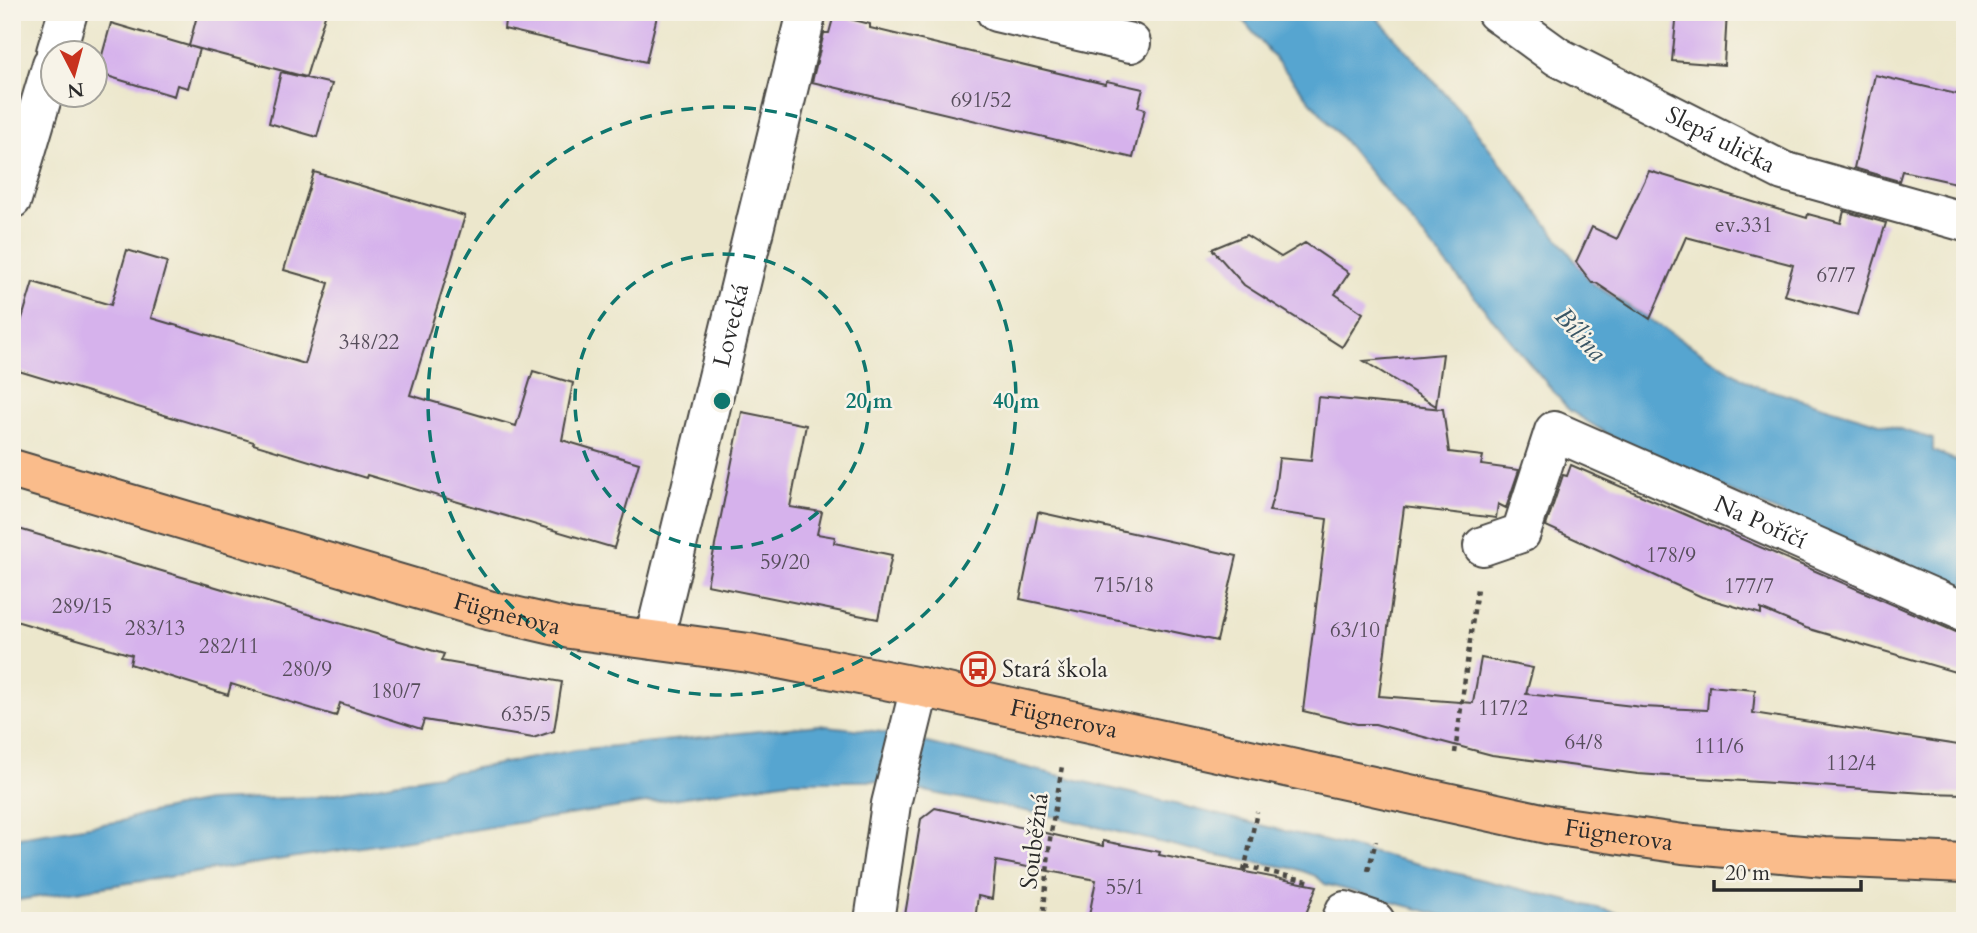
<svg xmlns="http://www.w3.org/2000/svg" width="1977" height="933" font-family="Cardo,serif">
  <rect width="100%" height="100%" fill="#f7f3e8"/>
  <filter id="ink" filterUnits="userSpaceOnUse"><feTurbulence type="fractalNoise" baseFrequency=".0143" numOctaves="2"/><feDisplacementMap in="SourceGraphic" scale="14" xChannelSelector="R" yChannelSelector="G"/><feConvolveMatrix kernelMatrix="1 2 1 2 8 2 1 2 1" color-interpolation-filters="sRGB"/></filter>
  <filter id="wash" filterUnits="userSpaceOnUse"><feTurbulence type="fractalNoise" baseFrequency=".00686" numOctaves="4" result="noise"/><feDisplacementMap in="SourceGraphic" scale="28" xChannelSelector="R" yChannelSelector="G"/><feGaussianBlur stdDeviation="1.57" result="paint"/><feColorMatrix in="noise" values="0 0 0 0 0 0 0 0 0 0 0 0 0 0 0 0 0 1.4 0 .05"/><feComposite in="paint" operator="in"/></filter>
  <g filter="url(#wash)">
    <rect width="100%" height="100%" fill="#ece7cc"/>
    <path fill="#57a5d0" stroke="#41687e" stroke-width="2" d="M1236,12H1372L1464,115L1592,283L1753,385L1933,439V451L1965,464V594L1627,446L1569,410Z
      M818,725L882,732L1650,921H1463L1325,884L1316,876L1297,869L1201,852L1056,817L873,781H789L12,901V838L122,821L142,814L207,801L316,797L576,750Z"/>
    <g id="blocks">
      <path fill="#d6b2ec" d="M198,12H326L306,77L189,46Z
        M506,12H658L646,62L504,29Z
        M1677,12H1727L1724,65L1672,61Z
        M834,15L870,24V28L1105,84L1107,81L1143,89L1138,107L1145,109L1133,158L812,82L824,33H829Z
        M111,23L199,49L188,88L177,85L174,96L97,73Z
        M281,72L332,84L317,137L269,123Z
        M1875,75L1965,96V185L1902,171L1899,181L1854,168Z
        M1649,171L1807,218L1808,214L1841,223L1844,211L1886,223L1858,315L1784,295L1793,265L1686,237L1650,319L1596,283H1592L1576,262L1592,227L1617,239Z
        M314,172L465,216L410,395L516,426L533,371L573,383L562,440L639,463L614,548L367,475L366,478L253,444L254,442L12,369V352L33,282L111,305L127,250L167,262L151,318L305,364L329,283L284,270Z
        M1246,235L1281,257L1305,243L1349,273L1335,294L1363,313L1342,347L1244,285L1212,249Z
        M1443,354L1436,406L1364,361Z
        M1318,397L1443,409L1449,452L1483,456L1481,465L1519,470L1506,508L1498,504L1496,518L1404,507L1379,696L1473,703L1481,658L1533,668L1526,694L1642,707L1707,710L1709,686L1755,690L1753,713L1965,746V794L1925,793L1638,774L1492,755L1375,724H1357L1303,711L1327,519L1269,511L1275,490L1279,458L1311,461Z
        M742,412L806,425L790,507L822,512L817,534L835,537L834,543L892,555L878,619L707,585Z
        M1571,465L1956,632L1965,633V675L1806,628L1761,609V614L1702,597L1546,526L1563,475L1567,476Z
        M1038,512L1237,556L1217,641L1020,599Z
        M12,527L444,654L441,661L562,682L554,731L533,738L424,720L421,729L340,703L336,716L231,684L228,695L130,664L132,655L12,620Z
        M935,808L1103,846V841L1160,852L1159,855L1317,886L1303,921H1088L1096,880L996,861L992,899L978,896L975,921H904L921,819Z"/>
    </g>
  </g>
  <g filter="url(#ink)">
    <use href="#blocks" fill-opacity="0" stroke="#484743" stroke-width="2"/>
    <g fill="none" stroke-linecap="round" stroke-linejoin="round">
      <g stroke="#484743" stroke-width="42">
        <g id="minor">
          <path d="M996,12L1131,43"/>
          <path id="s1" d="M1496,12L1558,57L1783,171L1965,222"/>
          <path d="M56,52L68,12"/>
          <path d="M12,199L52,64"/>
          <path id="s2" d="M1483,546L1521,533L1554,431L1965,612"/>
          <path id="s3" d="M654,640L807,12"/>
          <path d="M874,921L891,804L920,687"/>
          <path d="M1341,921L1345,911L1375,921"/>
        </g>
      </g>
      <g stroke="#484743" stroke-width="42">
        <g id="major">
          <path id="s4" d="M12,469L488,610L570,629L749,653L920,687L1551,825L1683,844L1824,857L1965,863"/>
        </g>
      </g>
      <path stroke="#484743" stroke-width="4.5" stroke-dasharray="5 5" stroke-linecap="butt" d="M1455,753L1477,588
        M1245,866L1312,882
        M1244,871L1257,812
        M1368,871L1376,841
        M1043,921L1050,839L1062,766"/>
      <use href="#minor" stroke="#fff" stroke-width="38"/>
      <use href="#major" stroke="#fabc8b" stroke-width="38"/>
    </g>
  </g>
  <g fill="none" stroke="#0f766e" stroke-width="3.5" stroke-dasharray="12 9">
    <circle cx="722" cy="401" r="147"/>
    <circle cx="722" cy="401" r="294"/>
  </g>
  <defs>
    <g id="bus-ring" transform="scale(1.75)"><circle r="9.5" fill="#f7f3e8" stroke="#c8321e" stroke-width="1.5"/><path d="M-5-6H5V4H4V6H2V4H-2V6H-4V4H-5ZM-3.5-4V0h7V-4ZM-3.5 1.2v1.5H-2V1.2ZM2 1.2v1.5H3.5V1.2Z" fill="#c8321e"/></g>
  </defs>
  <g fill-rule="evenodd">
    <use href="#bus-ring" x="978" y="669"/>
  </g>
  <g text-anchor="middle" stroke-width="5" stroke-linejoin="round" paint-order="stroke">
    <g font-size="21" fill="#564d5b">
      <text x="981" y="107">691/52</text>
      <text x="1744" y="232">ev.331</text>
      <text x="1836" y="282">67/7</text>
      <text x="369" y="349">348/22</text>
      <text x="1671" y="562">178/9</text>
      <text x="785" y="569">59/20</text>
      <text x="1124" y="592">715/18</text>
      <text x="1749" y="593">177/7</text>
      <text x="82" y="613">289/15</text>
      <text x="155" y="635">283/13</text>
      <text x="1355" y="637">63/10</text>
      <text x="229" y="653">282/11</text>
      <text x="307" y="676">280/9</text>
      <text x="396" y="698">180/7</text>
      <text x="1503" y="715">117/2</text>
      <text x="526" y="721">635/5</text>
      <text x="1584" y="749">64/8</text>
      <text x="1719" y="753">111/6</text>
      <text x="1851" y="770">112/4</text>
      <text x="1125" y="894">55/1</text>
    </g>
    <g font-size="24" fill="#2b2b2b" stroke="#f7f3e8">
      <text dy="8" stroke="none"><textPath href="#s1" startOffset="259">Slepá ulička</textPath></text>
      <text dy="8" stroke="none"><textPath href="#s3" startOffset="324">Lovecká</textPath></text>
      <text dy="8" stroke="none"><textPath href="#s2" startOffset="373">Na Poříčí</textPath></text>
      <text dy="8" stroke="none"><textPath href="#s4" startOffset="516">Fügnerova</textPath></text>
      <text dy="8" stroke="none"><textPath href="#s4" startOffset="1083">Fügnerova</textPath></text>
      <text dy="8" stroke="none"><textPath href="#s4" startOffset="1650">Fügnerova</textPath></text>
      <text transform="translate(1034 841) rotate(-83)" y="8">Souběžná</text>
    </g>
    <g font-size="24" fill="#2b2b2b" stroke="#f7f3e8" text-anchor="start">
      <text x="1002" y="677">Stará škola</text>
    </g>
    <g font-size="26" font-style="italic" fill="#3a5665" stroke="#f7f3e8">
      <text transform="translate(1581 334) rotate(48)" y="9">Bílina</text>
    </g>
  </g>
  <circle cx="722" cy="401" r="10" fill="#0f766e" stroke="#f7f3e8" stroke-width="3.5"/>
  <g font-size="21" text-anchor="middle" font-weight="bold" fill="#0f766e" stroke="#f7f3e8" stroke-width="5" stroke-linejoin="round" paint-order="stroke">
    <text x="869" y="408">20 m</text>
    <text x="1016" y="408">40 m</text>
  </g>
  <rect width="1977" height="933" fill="none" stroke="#f7f3e8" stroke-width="42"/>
  <g transform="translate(74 74) rotate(174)"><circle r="33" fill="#f7f3e8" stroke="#a5a39c" stroke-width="2"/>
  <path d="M0-5L12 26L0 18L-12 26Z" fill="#c8321e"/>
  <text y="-10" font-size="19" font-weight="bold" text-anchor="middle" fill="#2b2b2b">N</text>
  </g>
  <path d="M1714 880v10h147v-10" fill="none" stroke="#2b2b2b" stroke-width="3.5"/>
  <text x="1725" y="880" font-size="21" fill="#2b2b2b" stroke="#f7f3e8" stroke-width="5" paint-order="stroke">20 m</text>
</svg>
